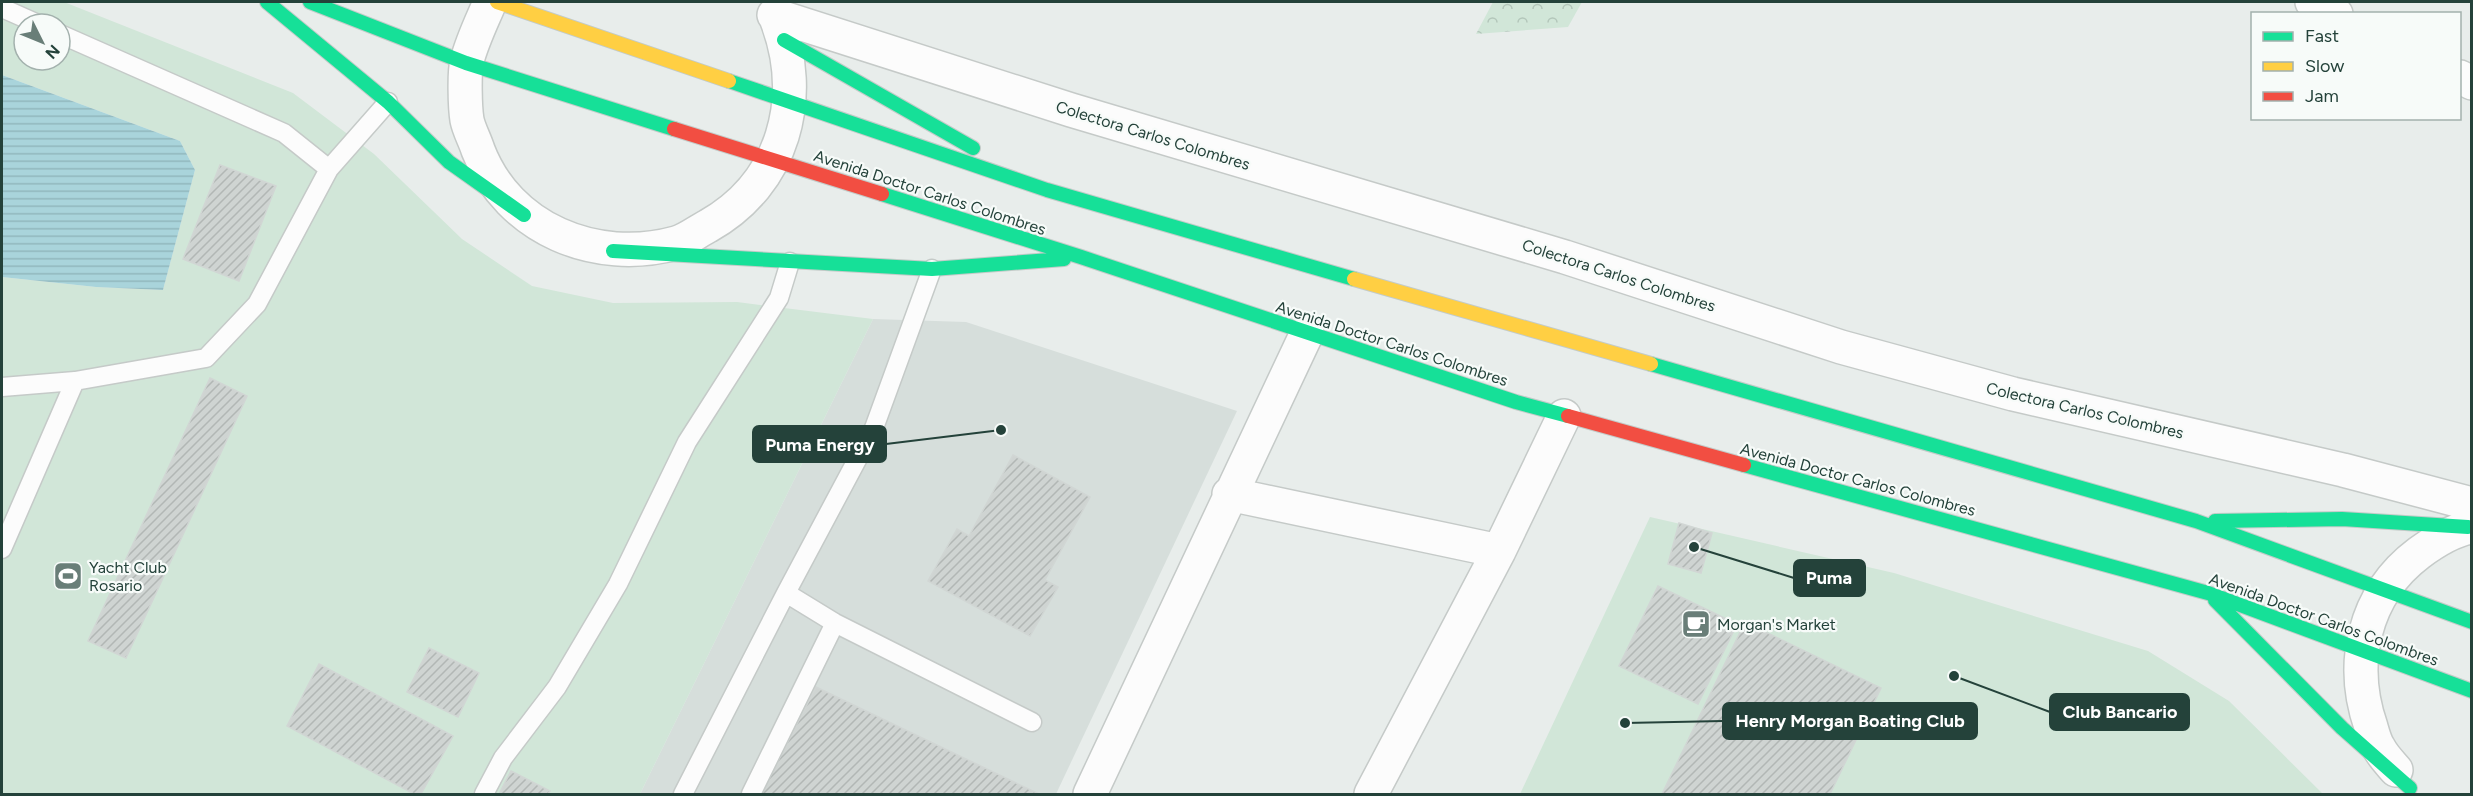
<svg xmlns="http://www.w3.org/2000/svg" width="2473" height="796" font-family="Figtree,sans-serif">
  <defs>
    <pattern id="forest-crowns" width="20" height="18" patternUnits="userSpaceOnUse" patternTransform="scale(1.5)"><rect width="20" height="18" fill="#d1e6d8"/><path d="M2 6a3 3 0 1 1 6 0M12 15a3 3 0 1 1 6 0" fill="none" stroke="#b3c6ba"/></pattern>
    <pattern id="water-rules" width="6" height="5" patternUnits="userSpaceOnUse" patternTransform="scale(1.5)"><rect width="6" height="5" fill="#a9d4db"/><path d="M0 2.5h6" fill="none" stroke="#91b7bd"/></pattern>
    <pattern id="building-hatch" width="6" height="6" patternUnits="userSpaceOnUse" patternTransform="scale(1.5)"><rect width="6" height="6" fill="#cfd4d2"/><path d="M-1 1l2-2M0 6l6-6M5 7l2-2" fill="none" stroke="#b2b7b5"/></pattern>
  </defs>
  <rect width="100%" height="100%" fill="#e8edeb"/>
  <path fill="#d6dedb" d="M873,319L966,322L1237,411L1056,794H640Z"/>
  <path fill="#d1e6d8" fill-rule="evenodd" d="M2,2H64L293,93L374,154L462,239L532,286L613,303L737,302L873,319L640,794H2V277L96,287L163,290L195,170L180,141L2,75ZM24,24H60V60H24Z
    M1650,517L1894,573L2148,651L2229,701L2323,794H1663L1667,784L1662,794H1520Z"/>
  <path fill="url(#forest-crowns)" d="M1493,2H1582L1568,27L1476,34Z"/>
  <path fill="url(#water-rules)" d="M2,75L180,141L195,170L163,290L96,287L2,277Z"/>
  <path fill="url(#building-hatch)" stroke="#d1d6d4" stroke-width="1.5" d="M220,165L276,186L239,281L183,259Z
    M210,378L247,396L126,658L88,641Z
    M1013,455L1090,497L1045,580L1058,587L1030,636L928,581L957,529L969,536Z
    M1679,523L1712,533L1701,573L1668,564Z
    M1658,586L1737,624L1698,704L1619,666Z
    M1745,622L1881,688L1830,794H1662Z
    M429,648L479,673L458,717L407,692Z
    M319,664L453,736L421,794H414L287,726Z
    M816,687L1039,794H761Z
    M511,771L550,791L548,794H499Z"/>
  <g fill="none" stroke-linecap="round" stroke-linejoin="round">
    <g stroke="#c5cac8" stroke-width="21">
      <path id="lane" d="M2,8L38,24
        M60,34L284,133L329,169
        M2,387L75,381L206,358L257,304L329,169L388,102
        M2,549L75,381
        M786,593L835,623L1032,722
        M484,794L503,758L557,687L618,584L687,442L779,298L790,262
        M683,794L786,593L874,428L932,269
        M751,794L835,623"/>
    </g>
    <g stroke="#c5cac8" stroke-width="36">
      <path id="street" d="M490,2C482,21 472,41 467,61C464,72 465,108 467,120C469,130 475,140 478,150C508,229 596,265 676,243C687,240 698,231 708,226C784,183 807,98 776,18
        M2312,2L2336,14
        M774,15L1071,110L1565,257L1841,347L2013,394L2343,470L2472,504
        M2460,77L2472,83
        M1229,494L1499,551
        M2396,770C2390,763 2383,756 2379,748C2375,742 2373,734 2371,727C2349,664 2363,595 2419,553C2434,542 2452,530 2472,527
        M1090,794L1307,333
        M1371,794L1499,551L1564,416"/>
    </g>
    <g stroke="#c3cbc8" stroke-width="16">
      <path id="fast" d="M267,2L388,102L449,162L524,215
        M310,2L466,63L674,129
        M784,40L973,148
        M729,81L1047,190L1354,279
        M882,194L1081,257L1516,402L1568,416
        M613,251L932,269L1064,259
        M1651,364L2196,521L2472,622
        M1744,465L2208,593L2472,691
        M2215,521L2342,519L2468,527
        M2215,600L2342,728L2410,788"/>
    </g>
    <g stroke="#c3cbc8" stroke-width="16">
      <path id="slow" d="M497,2L729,81
        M1354,279L1651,364"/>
    </g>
    <g stroke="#c3cbc8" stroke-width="16">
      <path id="jam" d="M674,129L882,194
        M1568,416L1744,465"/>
    </g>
    <use href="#lane" stroke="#fcfcfc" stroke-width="18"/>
    <use href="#street" stroke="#fcfcfc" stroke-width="33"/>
    <use href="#fast" stroke="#16e098" stroke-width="14"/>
    <use href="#slow" stroke="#ffcf43" stroke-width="14"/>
    <use href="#jam" stroke="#f24e42" stroke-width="14"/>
  </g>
  <defs>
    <g id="stadium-square" transform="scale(1.5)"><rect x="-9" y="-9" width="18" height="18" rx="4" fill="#697e78" stroke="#f7fbf9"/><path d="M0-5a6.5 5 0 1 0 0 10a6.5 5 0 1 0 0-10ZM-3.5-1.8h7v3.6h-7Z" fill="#fff"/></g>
    <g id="cafe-square" transform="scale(1.5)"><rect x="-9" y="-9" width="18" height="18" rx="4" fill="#697e78" stroke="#f7fbf9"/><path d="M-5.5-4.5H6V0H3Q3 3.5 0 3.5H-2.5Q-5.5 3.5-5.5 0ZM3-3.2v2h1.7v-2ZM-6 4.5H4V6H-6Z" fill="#fff"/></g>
  </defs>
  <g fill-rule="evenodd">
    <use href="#stadium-square" x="68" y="576"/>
    <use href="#cafe-square" x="1696" y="624"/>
  </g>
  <g text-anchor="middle" stroke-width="4.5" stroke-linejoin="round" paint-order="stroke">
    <g font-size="16" fill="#24423a" stroke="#f7fbf9">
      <text transform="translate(1153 135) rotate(17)" y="6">Colectora Carlos Colombres</text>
      <text transform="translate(930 192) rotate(18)" y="6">Avenida Doctor Carlos Colombres</text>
      <text transform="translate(1619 275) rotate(18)" y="6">Colectora Carlos Colombres</text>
      <text transform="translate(1392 343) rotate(18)" y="6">Avenida Doctor Carlos Colombres</text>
      <text transform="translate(2085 410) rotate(13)" y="6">Colectora Carlos Colombres</text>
      <text transform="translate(1858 479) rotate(15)" y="6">Avenida Doctor Carlos Colombres</text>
      <text transform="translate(2324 619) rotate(20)" y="6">Avenida Doctor Carlos Colombres</text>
    </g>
    <g font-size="16" fill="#24423a" stroke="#f7fbf9" text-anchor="start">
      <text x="89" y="573">Yacht Club<tspan x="89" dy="18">Rosario</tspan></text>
      <text x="1717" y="630">Morgan's Market</text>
    </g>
  </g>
  <path fill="none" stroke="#24423a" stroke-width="2" d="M1001 430L886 444M1694 547L1794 578M1954 676L2050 712M1625 723L1723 721"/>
  <g fill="#24423a" stroke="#f7fbf9" stroke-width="2">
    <circle cx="1001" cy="430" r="6"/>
    <circle cx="1694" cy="547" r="6"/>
    <circle cx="1954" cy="676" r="6"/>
    <circle cx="1625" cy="723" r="6"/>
  </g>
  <g fill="#24423a" stroke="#24423a" stroke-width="2">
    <rect x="753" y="426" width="133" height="36" rx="6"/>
    <rect x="1794" y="560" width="71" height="36" rx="6"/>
    <rect x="2050" y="694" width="139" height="36" rx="6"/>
    <rect x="1723" y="703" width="254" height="36" rx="6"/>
  </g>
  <g font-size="18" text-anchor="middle" font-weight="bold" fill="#fff">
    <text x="820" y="451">Puma Energy</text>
    <text x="1829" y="584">Puma</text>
    <text x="2120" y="718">Club Bancario</text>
    <text x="1850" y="727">Henry Morgan Boating Club</text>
  </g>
  <rect width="2473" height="796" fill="none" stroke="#24423a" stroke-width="6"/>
  <rect x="2251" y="12" width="210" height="108" fill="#f7fbf9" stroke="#a3b1ad" stroke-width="1.5"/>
  <rect x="2263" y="32" width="30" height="9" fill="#16e098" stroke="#a3b1ad" stroke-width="1.5"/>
  <text x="2305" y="42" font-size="18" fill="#24423a">Fast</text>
  <rect x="2263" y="62" width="30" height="9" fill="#ffcf43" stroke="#a3b1ad" stroke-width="1.5"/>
  <text x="2305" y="72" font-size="18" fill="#24423a">Slow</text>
  <rect x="2263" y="92" width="30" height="9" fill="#f24e42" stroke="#a3b1ad" stroke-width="1.5"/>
  <text x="2305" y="102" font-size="18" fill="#24423a">Jam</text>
  <g transform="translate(42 42) rotate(133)"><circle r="28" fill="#f7fbf9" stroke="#a3b1ad" stroke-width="1.5"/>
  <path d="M0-4.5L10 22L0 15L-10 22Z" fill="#697e78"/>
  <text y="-9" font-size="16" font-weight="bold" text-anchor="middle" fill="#24423a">N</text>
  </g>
</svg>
